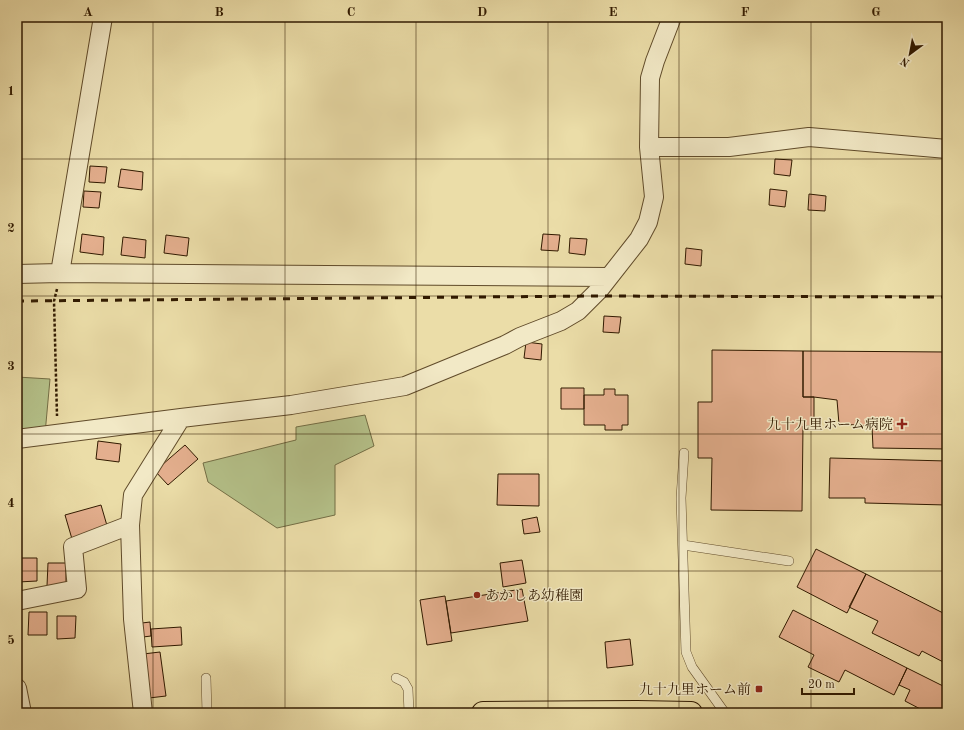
<svg xmlns="http://www.w3.org/2000/svg" width="964" height="730" font-family="'Old Standard TT','Noto Serif JP',serif">
  <rect width="100%" height="100%" fill="#ebdda8"/>
  <filter id="stains"><feTurbulence type="fractalNoise" baseFrequency=".005" numOctaves="4"/><feColorMatrix values="0 0 0 0 .2 0 0 0 0 .09 0 0 0 0 .02 0 0 0 .5 -.17"/></filter>
  <radialGradient id="worn" r=".72"><stop offset=".6" stop-color="#630" stop-opacity="0"/><stop offset="1" stop-color="#630" stop-opacity=".3"/></radialGradient>
  <path fill="#b5c28a" stroke="#736e45" d="M17,377L50,379L45,434L17,432Z
    M365,415L374,446L335,465V515L277,528L208,482L203,463L296,440V427Z"/>
  <path fill="#e4af8e" stroke="#311a00" d="M775,159L792,160L790,176L774,174Z
    M90,166L107,167L105,183L89,182Z
    M121,169L143,172L142,190L118,187Z
    M770,189L787,191L785,207L769,205Z
    M84,191L101,192L99,208L83,207Z
    M809,194L826,196L825,211L808,210Z
    M82,234L104,237L103,255L80,252Z
    M543,234L560,235L558,251L541,250Z
    M166,235L189,238L187,256L164,253Z
    M123,237L146,240L145,258L121,255Z
    M570,238L587,239L585,255L569,253Z
    M686,248L702,250L701,266L685,264Z
    M604,316L621,317L619,333L603,332Z
    M526,342L542,344L541,360L524,358Z
    M712,350L803,351V397H814V426H803L802,511L711,510L712,458H698V402H712Z
    M803,351L947,352V449L873,448L872,426L839,424L837,400L814,397H803Z
    M561,388H584V409H561Z
    M604,389H615V395H628V425H622V430H605V425H584V395H604Z
    M98,441L121,444L119,462L96,459Z
    M185,445L198,459L168,485L155,471Z
    M830,458L947,461V505L865,503V498H829Z
    M498,474H539V506L497,505Z
    M101,505L108,529L72,539L65,515Z
    M537,517L540,532L524,534L522,520Z
    M816,549L866,574L847,613L797,587Z
    M19,558H37V581L18,582Z
    M522,560L526,583L503,587L500,563Z
    M48,563H66V586H47Z
    M866,574L947,615V664L922,651L919,656L872,633L878,621L849,607Z
    M522,589L528,621L451,633L446,601Z
    M445,596L452,641L427,645L420,600Z
    M793,610L907,668L894,695L845,670L839,682L808,667L814,655L779,637Z
    M29,612H47V635H28Z
    M57,616H76L75,638L57,639Z
    M150,622L151,636L143,637L142,623Z
    M181,627L182,645L152,647L151,629Z
    M630,639L633,665L607,668L605,642Z
    M160,652L166,696L149,698L143,654Z
    M907,668L947,688V713H928L905,701L910,690L899,685Z"/>
  <g fill="none" stroke-linecap="round" stroke-linejoin="round">
    <g stroke="#604b2a" stroke-width="10">
      <path id="service" d="M684,453L681,498L686,652L692,667L725,713
        M683,545L789,561
        M206,678L207,713
        M396,678L404,682L408,689L409,713"/>
    </g>
    <g stroke="#604b2a" stroke-width="20">
      <path id="minor" d="M649,147H729L809,137L947,149
        M60,273L103,17
        M17,274L60,273L609,277
        M17,439L181,418L291,405L405,386L505,345L520,337L561,321L578,311L599,290L639,239L648,222L654,197L649,147L650,78L655,61L672,17
        M17,601L77,589L73,547L130,525
        M17,688L22,713
        M143,713L133,619L130,525L133,495L181,418"/>
    </g>
    <g stroke="#311a00" stroke-width="24">
      <path id="trunk" d="M483,713L637,712L691,713"/>
    </g>
    <path stroke="#311a00" stroke-width="2.5" stroke-dasharray="3 2" stroke-linecap="butt" d="M57,289L54,301L57,416"/>
    <use href="#service" stroke="#f2e9c6" stroke-width="9"/>
    <use href="#minor" stroke="#f2e9c6" stroke-width="18"/>
    <use href="#trunk" stroke="#ebdda8" stroke-width="22"/>
    <path stroke="#311a00" stroke-width="3" stroke-dasharray="7 7" stroke-linecap="butt" d="M17,301L593,296L947,297"/>
  </g>
  <path fill="none" stroke="#311a00" stroke-width="1" stroke-opacity="0.55" d="M153,17V713M285,17V713M416,17V713M548,17V713M679,17V713M811,17V713M17,159H947M17,296H947M17,434H947M17,571H947"/>
  <g fill="#8f2418" stroke="#f2e9c6" stroke-width="1.5">
    <path d="M900 418h4v4h4v4h-4v4h-4v-4h-4v-4h4z"/>
    <circle cx="477" cy="595" r="4"/>
    <rect x="755" y="685" width="8" height="8" rx="2"/>
  </g>
  <g text-anchor="middle" stroke-width="3" stroke-linejoin="round" paint-order="stroke">
    <g font-size="14" fill="#311a00" stroke="#f2e9c6" text-anchor="end">
      <text x="893" y="429">九十九里ホーム病院</text>
      <text x="485" y="600" text-anchor="start">あかしあ幼稚園</text>
      <text x="751" y="694">九十九里ホーム前</text>
    </g>
  </g>
  <rect width="964" height="730" fill="none" stroke="#ebdda8" stroke-width="44"/>
  <g transform="translate(910 54) rotate(212)" stroke="#f2e9c6" stroke-width="3" paint-order="stroke">
  <path d="M0-3L7 15L0 10L-7 15Z" fill="#311a00"/>
  <text y="-6" font-size="11" font-weight="bold" text-anchor="middle" fill="#311a00">N</text>
  </g>
  <path d="M802 688v6h52v-6" fill="none" stroke="#311a00" stroke-width="2"/>
  <text x="808" y="688" font-size="12" fill="#311a00" stroke="#f2e9c6" stroke-width="3" paint-order="stroke">20 m</text>
  <rect x="22" y="22" width="920" height="686" fill="none" stroke="#311a00" stroke-width="1.5"/>
  <g font-size="13" text-anchor="middle" font-weight="bold" fill="#311a00">
    <text x="88" y="16">A</text>
    <text x="219" y="16">B</text>
    <text x="351" y="16">C</text>
    <text x="482" y="16">D</text>
    <text x="613" y="16">E</text>
    <text x="745" y="16">F</text>
    <text x="876" y="16">G</text>
    <text x="11" y="95">1</text>
    <text x="11" y="232">2</text>
    <text x="11" y="370">3</text>
    <text x="11" y="507">4</text>
    <text x="11" y="644">5</text>
  </g>
  <rect width="100%" height="100%" filter="url(#stains)"/>
  <rect width="100%" height="100%" fill="url(#worn)"/>
</svg>
